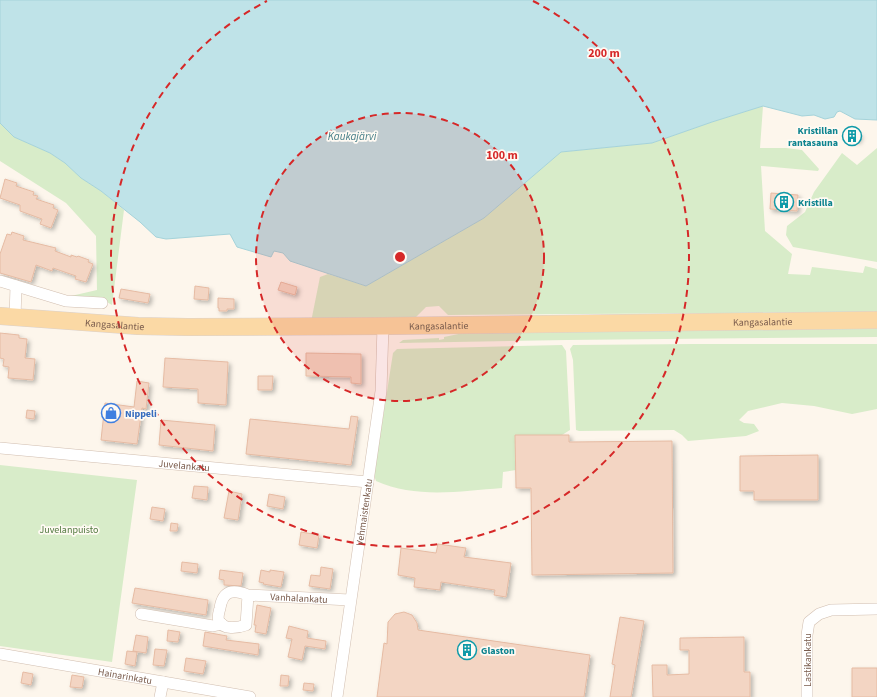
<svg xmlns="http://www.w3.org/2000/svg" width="877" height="697" font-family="'Source Sans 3',sans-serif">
  <defs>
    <filter id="shadow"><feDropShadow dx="2.5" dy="2.5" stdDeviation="2" flood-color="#0004"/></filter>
  </defs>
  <rect width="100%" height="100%" fill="#fdf6ec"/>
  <path fill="#d8ecc9" d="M763,106L760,148H786L802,150L819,169L818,171L761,166L765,231L792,254L788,274L810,275L812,267L863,273L865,266L877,269V312L448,315L439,306L426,307L414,319L311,322L320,277L328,274L366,286L484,218L561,152L652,143L712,122Z
    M0,123L14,137L50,153L65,163L81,178L101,191L124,210L112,305L98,297L71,296L97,290L96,236L66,203L0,161Z
    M877,148V262L793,247L786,235L787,226L805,212L814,192L842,153L857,165Z
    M877,326V337L567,340L399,343L403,340L439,338V340L444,339V337L468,332Z
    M694,344H877V409L852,414L814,406L782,403L748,411L739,420L744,423L754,424L759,431L746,436L688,441L682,435L674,430L579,431L576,430L573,360L570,349L573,345Z
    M562,345L566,351L570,430L562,435H515L516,470L503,472L502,488C461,491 416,499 376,481L374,475L393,353L397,349Z
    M0,465L137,480L112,662L0,646Z"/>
  <path fill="#bfe3e8" stroke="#a5d3da" d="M0,0H877V120L855,119L840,111L837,112L834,117L825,119L814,115L802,116L763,106L712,122L652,143L561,152L484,218L366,286L290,261L283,253L274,251L271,257L237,247L230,234L166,239L156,237L140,222L101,191L81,178L65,163L50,153L14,137L0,123Z"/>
  <path fill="#f3d5c3" stroke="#e6bba3" filter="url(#shadow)" d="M846,131L860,134L858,141L845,138Z
    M5,179L17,183L16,186L34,192L33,195L38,196L36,199L54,205L53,208L58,210L51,228L40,224L42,219L20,211V205L0,198Z
    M771,193L798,195L797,211L770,209Z
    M12,232L24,236L23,240L56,248L55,251L71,257V255L77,257L78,256L89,260L88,262L93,264L86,282L75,279L76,276L53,268L52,271L36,265L31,282L0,273V254L7,234L11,235Z
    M281,282L297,287L295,295L278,290Z
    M195,286L209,288L208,300L194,299Z
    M121,289L150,294L148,303L119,298Z
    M218,298L234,299V309H227V311H219V308H218Z
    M0,333L19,335V338L27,339L25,358L35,359L33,380L8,378L9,367L3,366L4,359L0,358Z
    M306,353L361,354V384L351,383V377L306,376Z
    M165,358L228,362L226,405L198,403V389L163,387Z
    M258,376H273L272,390H258Z
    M137,381L149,383L146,409L142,408L137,444L101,440L105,403L134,407Z
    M27,410L35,411L34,419L26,418Z
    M351,416L358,417L351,465L246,454L250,419L349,429Z
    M161,420L215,425L213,451L159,445Z
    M515,435H569V442L672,441L673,573L532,575L531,488H516Z
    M818,455V500H754V491H740V456Z
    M194,486L208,487L207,500L192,498Z
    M229,491L242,494L238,520L224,518Z
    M269,494L285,497L283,509L267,506Z
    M152,507L165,509L163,521L150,519Z
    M171,523L178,524L177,531H170Z
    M301,532L319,535L317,548L299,545Z
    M438,544L466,548L464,557L511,563L506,597L494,595L495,590L441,582L440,590L414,587L415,578L398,575L401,548L436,553Z
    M182,562L198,564L197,573L181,571Z
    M321,567L333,569L330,589L309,586L311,575L320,576Z
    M220,570L243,573L241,586L224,585V580L219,579Z
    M261,570L270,572V570L284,572L281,587L263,584L264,583L259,582Z
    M135,588L208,600L206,615L132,603Z
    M257,605L271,608L266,634L255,632L256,625H254Z
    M404,612L412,615L417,623L418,630L590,655L584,697H377L384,643L387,644L388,622L395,614Z
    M620,617L644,621L631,697H610L615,665L612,664Z
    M289,626L308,631L307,638L326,641L325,649L305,646L302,660L288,657L292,639L286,638Z
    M168,630L180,632L178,642L167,641Z
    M205,632L227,636L226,640L259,644L258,655L203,646Z
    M136,635L148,637L146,653L133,651Z
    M744,637V672H750V697H653L652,665H667V675L689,674V650H680V638Z
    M155,649L167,650L164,666L153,665Z
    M127,651L137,652L135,666L125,664Z
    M186,658L206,661L203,674L184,671Z
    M852,668H877V697H852Z
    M23,672L33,674L31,685L21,683Z
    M72,675L84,677L82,688L70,687Z
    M281,675L289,676L288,686H280Z
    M304,683L314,684L313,691L303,690Z"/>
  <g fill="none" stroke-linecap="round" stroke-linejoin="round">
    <g stroke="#d1beb0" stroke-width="12">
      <g id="minor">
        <path d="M0,281L66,301L102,303"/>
        <path d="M15,318L16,286"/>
        <path id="s1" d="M0,448L368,482"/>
        <path id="s2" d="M248,595L246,625C238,628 223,630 219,621C217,617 219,612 220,608C223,590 233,589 248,595L350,600"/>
        <path d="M141,614L213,626L222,624"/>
        <path id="s3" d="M0,654L250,697"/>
        <path d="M160,697L163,682"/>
        <path id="s4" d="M337,697L381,391L383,326"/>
        <path id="s5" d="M807,697V635L809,622L819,614L831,610L877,609"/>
      </g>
    </g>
    <g stroke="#dad1cd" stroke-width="18">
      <g id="primary">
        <path id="s6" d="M0,316L138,326L188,327L383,326L877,320"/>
      </g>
    </g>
    <use href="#minor" stroke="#fff" stroke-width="11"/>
    <use href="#primary" stroke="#fbd9a5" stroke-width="17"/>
  </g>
  <circle cx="400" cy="257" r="144" fill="#d62828" fill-opacity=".12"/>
  <g fill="none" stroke="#d62828" stroke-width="2" stroke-dasharray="7 5">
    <circle cx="400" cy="257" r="144"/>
    <path d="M533 1A289 289 0 1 1 267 1"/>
  </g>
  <defs>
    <g id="building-ring" transform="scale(1)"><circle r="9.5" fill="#fffaf3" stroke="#0f9aa8" stroke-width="1.5"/><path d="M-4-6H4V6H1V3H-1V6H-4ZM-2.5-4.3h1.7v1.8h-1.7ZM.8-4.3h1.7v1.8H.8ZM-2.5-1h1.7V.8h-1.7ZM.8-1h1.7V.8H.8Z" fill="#0f9aa8"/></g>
    <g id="shop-ring" transform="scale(1)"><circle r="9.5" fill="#fffaf3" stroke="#3f7fe0" stroke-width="1.5"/><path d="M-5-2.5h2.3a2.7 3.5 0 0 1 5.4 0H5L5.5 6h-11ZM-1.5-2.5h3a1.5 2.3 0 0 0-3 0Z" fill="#3f7fe0"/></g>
  </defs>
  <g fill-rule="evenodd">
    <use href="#building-ring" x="852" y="136"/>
    <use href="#building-ring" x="784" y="202"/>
    <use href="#shop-ring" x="111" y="413"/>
    <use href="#building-ring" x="467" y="650"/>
  </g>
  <g text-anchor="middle" stroke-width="3.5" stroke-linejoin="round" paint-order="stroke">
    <g font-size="10" font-weight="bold" fill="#0d838f" stroke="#fffaf3" text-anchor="start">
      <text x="838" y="134" text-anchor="end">Kristillan<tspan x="838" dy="12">rantasauna</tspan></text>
      <text x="798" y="206">Kristilla</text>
      <text x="481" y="654">Glaston</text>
    </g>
    <g font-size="10" fill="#7a5c4d" stroke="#fffaf3">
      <text dy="4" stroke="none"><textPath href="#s6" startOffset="763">Kangasalantie</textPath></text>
      <text dy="4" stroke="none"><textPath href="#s6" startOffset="115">Kangasalantie</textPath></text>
      <text dy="4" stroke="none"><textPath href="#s6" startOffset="439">Kangasalantie</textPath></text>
      <text dy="4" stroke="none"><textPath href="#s1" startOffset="185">Juvelankatu</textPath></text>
      <text dy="4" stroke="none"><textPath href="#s4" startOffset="187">Vehmaistenkatu</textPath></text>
      <text dy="4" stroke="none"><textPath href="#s2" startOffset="162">Vanhalankatu</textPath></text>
      <text dy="4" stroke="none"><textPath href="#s5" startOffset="37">Lastikankatu</textPath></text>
      <text dy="4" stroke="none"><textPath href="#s3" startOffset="127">Hainarinkatu</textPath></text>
    </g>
    <g font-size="10" font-weight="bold" fill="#366cbe" stroke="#fffaf3" text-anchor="start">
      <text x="125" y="417">Nippeli</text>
    </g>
    <g font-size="10" fill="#537a41" stroke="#fffaf3">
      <text x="69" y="533">Juvelanpuisto</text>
    </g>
    <g font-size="11" font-style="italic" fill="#437c86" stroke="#fffaf3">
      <text x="352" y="140">Kaukajärvi</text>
    </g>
  </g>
  <circle cx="400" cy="257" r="6" fill="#d62828" stroke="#fffaf3" stroke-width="2"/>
  <g font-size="12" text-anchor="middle" font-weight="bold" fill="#d62828" stroke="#fffaf3" stroke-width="3.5" stroke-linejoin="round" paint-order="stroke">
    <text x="604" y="57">200 m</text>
    <text x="502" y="159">100 m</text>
  </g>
</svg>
